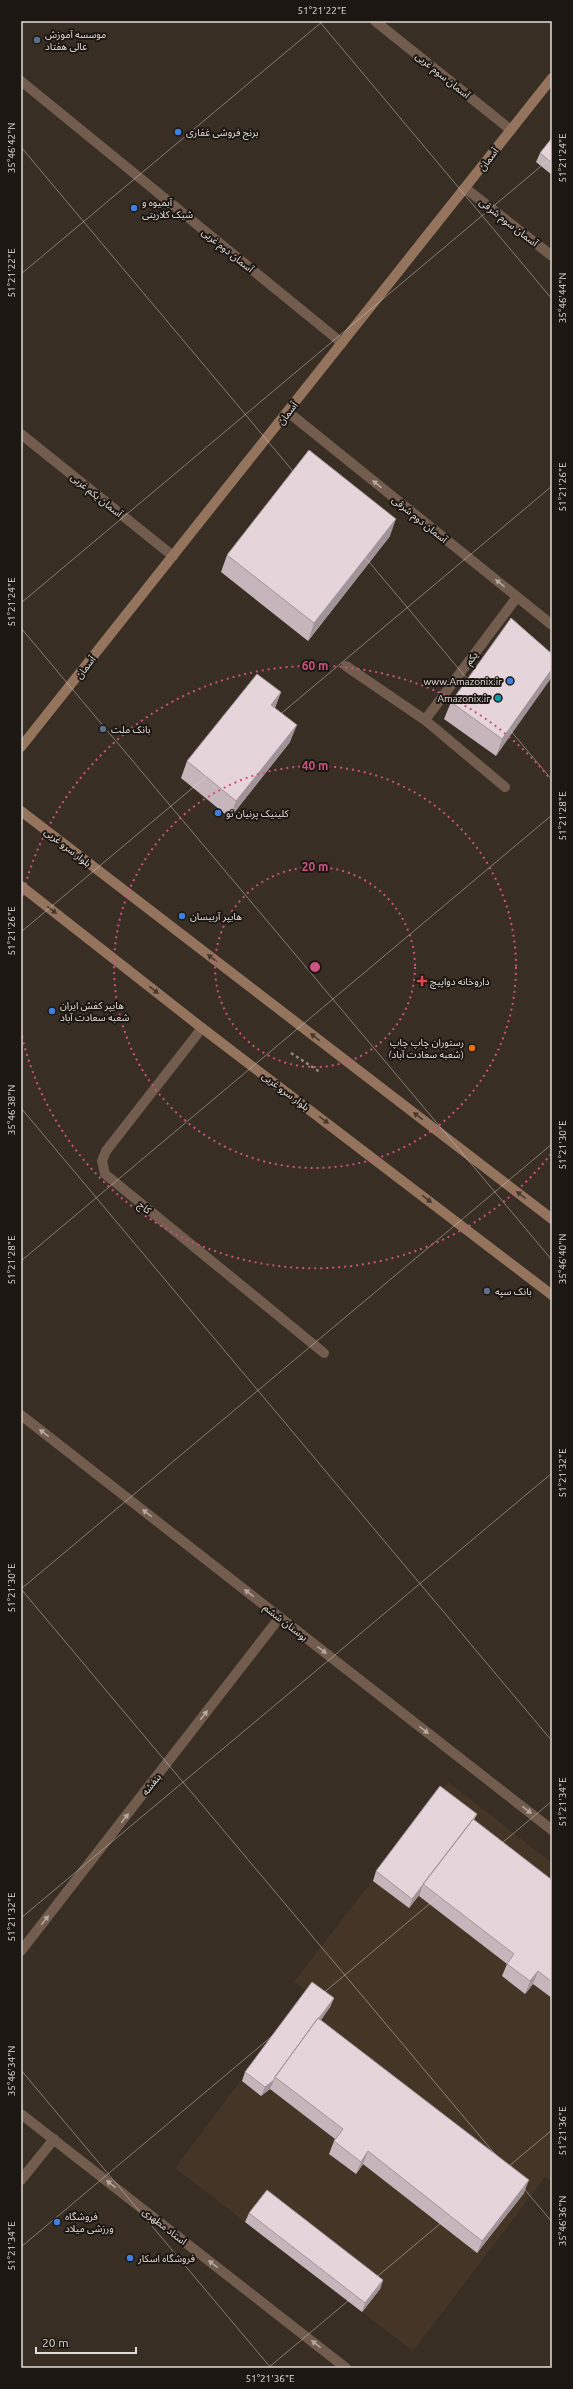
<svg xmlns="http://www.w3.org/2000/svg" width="573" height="2389" font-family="Ubuntu,'Noto Sans Arabic',sans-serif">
  <rect width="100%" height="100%" fill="#382e24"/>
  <path fill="#453527" d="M448,1782L552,1863V2182L545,2177L413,2351L175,2168L308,1991L294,1982Z"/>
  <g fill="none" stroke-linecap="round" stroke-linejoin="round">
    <path stroke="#918881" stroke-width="2.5" stroke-dasharray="3 3" stroke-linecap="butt" d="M291,1053L320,1072"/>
    <path stroke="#715c4d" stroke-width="10" d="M375,21L511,130
      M21,81L342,343
      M465,188L552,256
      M288,412L552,625
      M21,434L173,556
      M346,666L425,720L505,787
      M425,720L517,597
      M202,1028L106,1151L102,1161L105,1174L324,1353
      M21,1415L552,1830
      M21,1951L280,1617
      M21,2114L346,2368
      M21,2180L54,2139"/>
    <path stroke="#94745d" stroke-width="10" d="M21,747L552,78
      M21,811L552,1219
      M21,886L202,1028L552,1295"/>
  </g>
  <path fill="#c6b6bc" d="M552,138V175L536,162L540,153Z
    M390,536L308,641L221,572L227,555Z
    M552,654L496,756L444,719L451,702Z
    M281,692L275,708L290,742L230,818L181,778L187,761Z
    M477,1814L474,1820L552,1880V1998L533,1984L525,1994L502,1976L507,1964L419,1896L420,1894L409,1908L373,1881L376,1871Z
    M334,1998L330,2007L321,2020L524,2193L477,2253L363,2164L356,2174L329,2154L334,2141L335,2139L270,2089L261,2096L242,2081L245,2072Z
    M249,2213L383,2280L380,2289L362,2312L245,2222Z"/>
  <path fill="#a19499" d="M396,519L390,536L308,641L314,623Z
    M552,669V677L496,756L502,739Z
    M281,692L274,710L271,705Z
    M297,725L290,742L230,818L236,801Z
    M423,1884L420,1894L409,1908L412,1899Z
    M538,1971L533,1984L525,1994L530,1981Z
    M334,1998L330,2007L278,2079L276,2077Z
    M274,2080L270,2089L261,2096L265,2087Z
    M368,2151L363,2164L356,2174L361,2162Z
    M529,2180L524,2193L477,2253L482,2241Z
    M383,2280L380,2289L362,2312L365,2303Z"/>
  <path fill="#e6d4db" stroke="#a19499" d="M552,138V163L540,153Z
    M309,450L396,519L314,623L227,555Z
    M511,618L552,654V669L502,739L451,702Z
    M257,674L281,692L271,705L297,725L236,801L187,761Z
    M440,1786L477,1814L412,1899L376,1871Z
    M473,1819L552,1880V1982L538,1971L530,1981L507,1964L514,1954L423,1884Z
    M312,1982L334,1998L319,2018H318L275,2077L274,2080L265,2087L245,2072Z
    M318,2018L529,2180L482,2241L368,2151L361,2162L334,2141L343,2129L275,2077Z
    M267,2190L383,2280L365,2303L249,2213Z"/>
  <defs><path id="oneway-solid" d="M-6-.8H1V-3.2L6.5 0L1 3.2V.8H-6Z"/></defs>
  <g fill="#b5a89f">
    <use href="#oneway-solid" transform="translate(377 484) rotate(-141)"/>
    <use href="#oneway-solid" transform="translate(500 583) rotate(-141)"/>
    <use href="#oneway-solid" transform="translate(44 1433) rotate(-142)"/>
    <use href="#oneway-solid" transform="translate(147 1513) rotate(-142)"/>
    <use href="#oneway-solid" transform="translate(249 1593) rotate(-142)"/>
    <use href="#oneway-solid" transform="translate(322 1650) rotate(38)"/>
    <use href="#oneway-solid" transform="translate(204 1715) rotate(-52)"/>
    <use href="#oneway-solid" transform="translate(424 1730) rotate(38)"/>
    <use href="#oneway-solid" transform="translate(527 1810) rotate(38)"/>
    <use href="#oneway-solid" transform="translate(125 1818) rotate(-52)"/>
    <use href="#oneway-solid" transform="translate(45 1920) rotate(-52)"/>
    <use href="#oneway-solid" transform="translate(111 2184) rotate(-142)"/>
    <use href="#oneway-solid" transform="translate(213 2264) rotate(-142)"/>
    <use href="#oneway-solid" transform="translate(316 2344) rotate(-142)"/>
  </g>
  <g fill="#46382d">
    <use href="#oneway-solid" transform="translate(52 910) rotate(38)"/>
    <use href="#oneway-solid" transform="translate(212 958) rotate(-142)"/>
    <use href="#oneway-solid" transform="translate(154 990) rotate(38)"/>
    <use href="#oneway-solid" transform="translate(315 1037) rotate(-142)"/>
    <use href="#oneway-solid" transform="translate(418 1116) rotate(-143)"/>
    <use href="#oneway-solid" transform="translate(324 1120) rotate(37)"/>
    <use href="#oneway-solid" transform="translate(521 1195) rotate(-143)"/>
    <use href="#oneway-solid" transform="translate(427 1199) rotate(37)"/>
  </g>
  <path fill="none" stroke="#e2dbd6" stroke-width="1" stroke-opacity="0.45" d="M319,21L552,299M21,147L552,780M21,274L323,21M21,603L552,157M21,628L552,1260M21,932L552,486M21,1108L552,1741M21,1261L552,815M21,1589L552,1144M21,1589L552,2222M21,1918L552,1473M21,2070L271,2368M21,2247L552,1801M268,2368L552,2130"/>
  <g fill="none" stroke="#cc5280" stroke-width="2" stroke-dasharray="2 4">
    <circle cx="315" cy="967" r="100"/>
    <circle cx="315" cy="967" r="201"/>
    <path d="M551 1154A301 301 0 0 1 21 1032M21 902A301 301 0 0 1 551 780"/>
  </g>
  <g fill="#5c6f8a" stroke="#1c1713" stroke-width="1.5">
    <circle cx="37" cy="40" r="4"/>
    <circle cx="103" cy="729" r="4"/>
    <circle cx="487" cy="1291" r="4"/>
  </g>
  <g fill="#3f7fe0" stroke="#1c1713" stroke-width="1.5">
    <circle cx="178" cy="132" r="4"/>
    <circle cx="134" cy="208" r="4"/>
    <circle cx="510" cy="681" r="4"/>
    <circle cx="218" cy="813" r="4"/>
    <circle cx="182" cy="916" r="4"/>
    <circle cx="52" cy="1011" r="4"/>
    <circle cx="57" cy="2222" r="4"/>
    <circle cx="130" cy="2258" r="4"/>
  </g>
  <circle fill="#0f9aa8" stroke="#1c1713" stroke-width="1.5" cx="498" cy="698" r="4"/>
  <path fill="#e0444e" stroke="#1c1713" stroke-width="1.5" d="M420 975h4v4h4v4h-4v4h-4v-4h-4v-4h4z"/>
  <circle fill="#e8710a" stroke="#1c1713" stroke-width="1.5" cx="472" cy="1048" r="4"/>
  <g text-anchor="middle" stroke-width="4" stroke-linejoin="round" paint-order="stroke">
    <g font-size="10" fill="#e2dbd6" stroke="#1c1713" text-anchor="start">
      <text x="45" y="38">موسسه آموزش<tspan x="45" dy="12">عالی هفتاد</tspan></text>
      <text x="186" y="136">برنج فروشی غفاری</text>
      <text x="142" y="206">آبمیوه و<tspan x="142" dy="12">شیک کلاریتی</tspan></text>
      <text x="502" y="685" text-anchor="end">www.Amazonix.ir</text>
      <text x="490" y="702" text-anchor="end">Amazonix.ir</text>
      <text x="111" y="733">بانک ملت</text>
      <text x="226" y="817">کلینیک پرنیان نو</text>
      <text x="190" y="920">هایپر آربیسان</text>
      <text x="430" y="985">داروخانه دواپیچ</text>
      <text x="60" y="1009">هایپر کفش ایران<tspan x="60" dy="12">شعبه سعادت آباد</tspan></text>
      <text x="464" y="1046" text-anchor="end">رستوران چاپ چاپ<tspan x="464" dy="12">(شعبه سعادت آباد)</tspan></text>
      <text x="495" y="1295">بانک سپه</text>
      <text x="65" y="2220">فروشگاه<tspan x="65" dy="12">ورزشی میلاد</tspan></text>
      <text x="138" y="2262">فروشگاه اسکار</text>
    </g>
    <g font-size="10" fill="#e2dbd6" stroke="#1c1713">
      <text transform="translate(443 75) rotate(39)" y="4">آسمان سوم غربی</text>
      <text transform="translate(488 159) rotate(-52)" y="4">آسمان</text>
      <text transform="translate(509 222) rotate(38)" y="4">آسمان سوم شرقی</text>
      <text transform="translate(228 250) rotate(39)" y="4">آسمان دوم غربی</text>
      <text transform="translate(287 413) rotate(-52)" y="4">آسمان</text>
      <text transform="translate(97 495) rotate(39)" y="4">آسمان یکم غربی</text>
      <text transform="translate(420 519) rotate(39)" y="4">آسمان دوم شرقی</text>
      <text transform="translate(471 658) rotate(-53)" y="4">یکم</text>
      <text transform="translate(85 667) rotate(-52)" y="4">آسمان</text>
      <text transform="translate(68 847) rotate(38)" y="4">بلوار سرو غربی</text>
      <text transform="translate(286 1091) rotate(37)" y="4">بلوار سرو غربی</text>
      <text transform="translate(145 1207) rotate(39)" y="4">کاج</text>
      <text transform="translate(286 1622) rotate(38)" y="4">بوستان ششم</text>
      <text transform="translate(151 1784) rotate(-52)" y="4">بنفشه</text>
      <text transform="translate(165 2226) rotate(38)" y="4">استاد مطهری</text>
    </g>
  </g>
  <circle cx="315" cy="967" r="6" fill="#cc5280" stroke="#1c1713" stroke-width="2"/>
  <g font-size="12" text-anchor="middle" font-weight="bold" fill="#cc5280" stroke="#1c1713" stroke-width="4" stroke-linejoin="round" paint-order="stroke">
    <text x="315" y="670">60 m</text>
    <text x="315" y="770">40 m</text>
    <text x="315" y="871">20 m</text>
  </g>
  <rect width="573" height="2389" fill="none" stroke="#1c1713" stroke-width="44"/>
  <path d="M36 2347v6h100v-6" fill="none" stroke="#e2dbd6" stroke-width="2"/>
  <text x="42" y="2347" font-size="12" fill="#e2dbd6" stroke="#1c1713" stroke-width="3" paint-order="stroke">20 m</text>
  <rect x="22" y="22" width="529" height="2345" fill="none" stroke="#e2dbd6" stroke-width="1.5"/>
  <g font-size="10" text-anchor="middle" fill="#e2dbd6">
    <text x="322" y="14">51°21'22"E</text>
    <text transform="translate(11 148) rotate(-90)" y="4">35°46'42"N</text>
    <text transform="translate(562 158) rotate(-90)" y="4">51°21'24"E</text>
    <text transform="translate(11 273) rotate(-90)" y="4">51°21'22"E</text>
    <text transform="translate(562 298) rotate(-90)" y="4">35°46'44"N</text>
    <text transform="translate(562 487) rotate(-90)" y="4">51°21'26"E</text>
    <text transform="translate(11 602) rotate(-90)" y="4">51°21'24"E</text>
    <text transform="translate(562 816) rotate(-90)" y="4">51°21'28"E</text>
    <text transform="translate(11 931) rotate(-90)" y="4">51°21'26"E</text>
    <text transform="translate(11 1110) rotate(-90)" y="4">35°46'38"N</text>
    <text transform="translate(562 1145) rotate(-90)" y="4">51°21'30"E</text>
    <text transform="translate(562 1259) rotate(-90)" y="4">35°46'40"N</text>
    <text transform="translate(11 1260) rotate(-90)" y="4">51°21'28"E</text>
    <text transform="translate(562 1473) rotate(-90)" y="4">51°21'32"E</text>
    <text transform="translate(11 1588) rotate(-90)" y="4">51°21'30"E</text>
    <text transform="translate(562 1802) rotate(-90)" y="4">51°21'34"E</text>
    <text transform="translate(11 1917) rotate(-90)" y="4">51°21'32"E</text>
    <text transform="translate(11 2071) rotate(-90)" y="4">35°46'34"N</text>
    <text transform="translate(562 2131) rotate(-90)" y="4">51°21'36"E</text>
    <text transform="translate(562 2221) rotate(-90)" y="4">35°46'36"N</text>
    <text transform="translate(11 2246) rotate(-90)" y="4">51°21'34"E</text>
    <text x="270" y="2382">51°21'36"E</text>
  </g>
</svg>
